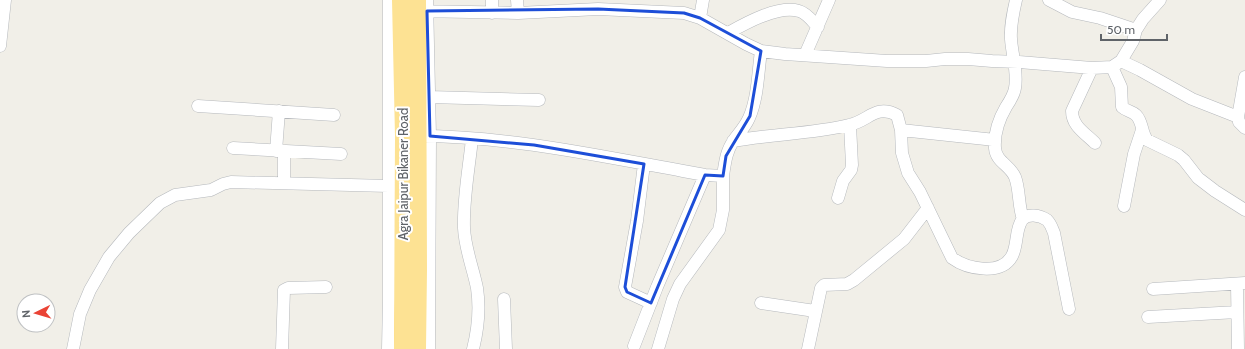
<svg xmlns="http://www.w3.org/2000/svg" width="1245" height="349" font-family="Cabin,sans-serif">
  <rect width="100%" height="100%" fill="#f1efe8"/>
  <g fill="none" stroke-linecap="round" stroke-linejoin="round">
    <g stroke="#b5b8bc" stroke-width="13">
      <path id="minor" d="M427,0L430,136L429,349
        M492,0V13
        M517,0L518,13
        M1016,0C1013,13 1010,26 1011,39C1012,55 1018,72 1015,88C1014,95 1010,101 1006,107C999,119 994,133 995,148C996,162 1010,165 1015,177C1020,190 1018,205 1023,219
        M1049,0L1072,12L1100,18L1136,30
        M417,11L518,13L598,9L684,13L700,18L746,44L761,51L785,54L887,61H926L945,59H968L992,61L1019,62L1092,68L1112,67L1121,61L1133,41L1136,30L1143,19L1160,0
        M700,18L703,0
        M728,33C746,23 778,5 799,11C807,13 813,22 818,27
        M0,46L5,0
        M805,55L829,0
        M1121,61L1140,70L1192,99L1238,117
        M1112,67L1121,87L1122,107C1126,111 1132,111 1136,115C1143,122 1141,132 1147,140L1178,155L1184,160L1198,178L1215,191L1245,210
        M1092,68L1072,111C1072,126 1085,133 1095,143
        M1245,77L1238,117L1239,122L1245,128
        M429,97L539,100
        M198,106L334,115
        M901,130L902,153L908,173L920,192L952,258C967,269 1001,276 1012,256C1018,245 1015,230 1022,220C1027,213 1040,215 1047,220C1051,224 1052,228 1054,233L1069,309
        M417,136C507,136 595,155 683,171L705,175L723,176C725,163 726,151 734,140C739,133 745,127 749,118C758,98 758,72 761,51
        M472,139C469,168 463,199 464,228C465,249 473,268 477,288C480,308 478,329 473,349
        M733,141C771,134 812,134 849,125C869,121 875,104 897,115L901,130L995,140
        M233,148L341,154
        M276,151L279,111
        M644,164L637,221L625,287L627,292L651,303
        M284,183V151
        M838,198L843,181L851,170L852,165L850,125
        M1124,206L1134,154L1142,130
        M1237,284L1238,349
        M1153,289L1245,283
        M504,299L506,349
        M761,303L815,311
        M1148,317L1237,312
        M634,346L657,287L705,175
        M73,349L80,314L90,290L109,257L129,233L160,203L175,195L211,190L223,184L231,182L389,186
        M282,349L284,290L288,288L326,287
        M388,349L389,299V0
        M658,349L673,299L680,284L719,230L723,210V176
        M808,349L821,288L824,285L847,284L854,280L904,239L928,208"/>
    </g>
    <g stroke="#f9ab00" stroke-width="19">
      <path id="highway" d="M401,0L404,136L403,349
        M417,0L418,270L417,349"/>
    </g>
    <use href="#minor" stroke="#fff" stroke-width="12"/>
    <use href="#highway" stroke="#fde293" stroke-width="18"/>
  </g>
  <path fill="none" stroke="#1d4ed8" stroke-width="3" stroke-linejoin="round" d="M598,9L684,13L700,18L761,51L750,116L726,156L723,176L705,175L651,303L627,292L625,287L644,164L534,145L430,136L427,11Z"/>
  <g text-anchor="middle" stroke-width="4" stroke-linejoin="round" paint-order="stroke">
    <g font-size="13" fill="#5f6368" stroke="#fff">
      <text transform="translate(403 174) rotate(-90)" y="5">Agra Jaipur Bikaner Road</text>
    </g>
  </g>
  <g transform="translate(36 313) rotate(265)"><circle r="19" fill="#ffffff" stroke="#bfc1c3"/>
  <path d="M0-3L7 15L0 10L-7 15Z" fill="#ea4335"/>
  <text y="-6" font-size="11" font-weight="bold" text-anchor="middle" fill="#5f6368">N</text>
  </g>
  <path d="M1101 34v6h66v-6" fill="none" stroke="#5f6368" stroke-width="2"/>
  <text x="1107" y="34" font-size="12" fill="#5f6368" stroke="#ffffff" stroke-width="3" paint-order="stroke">50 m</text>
</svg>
